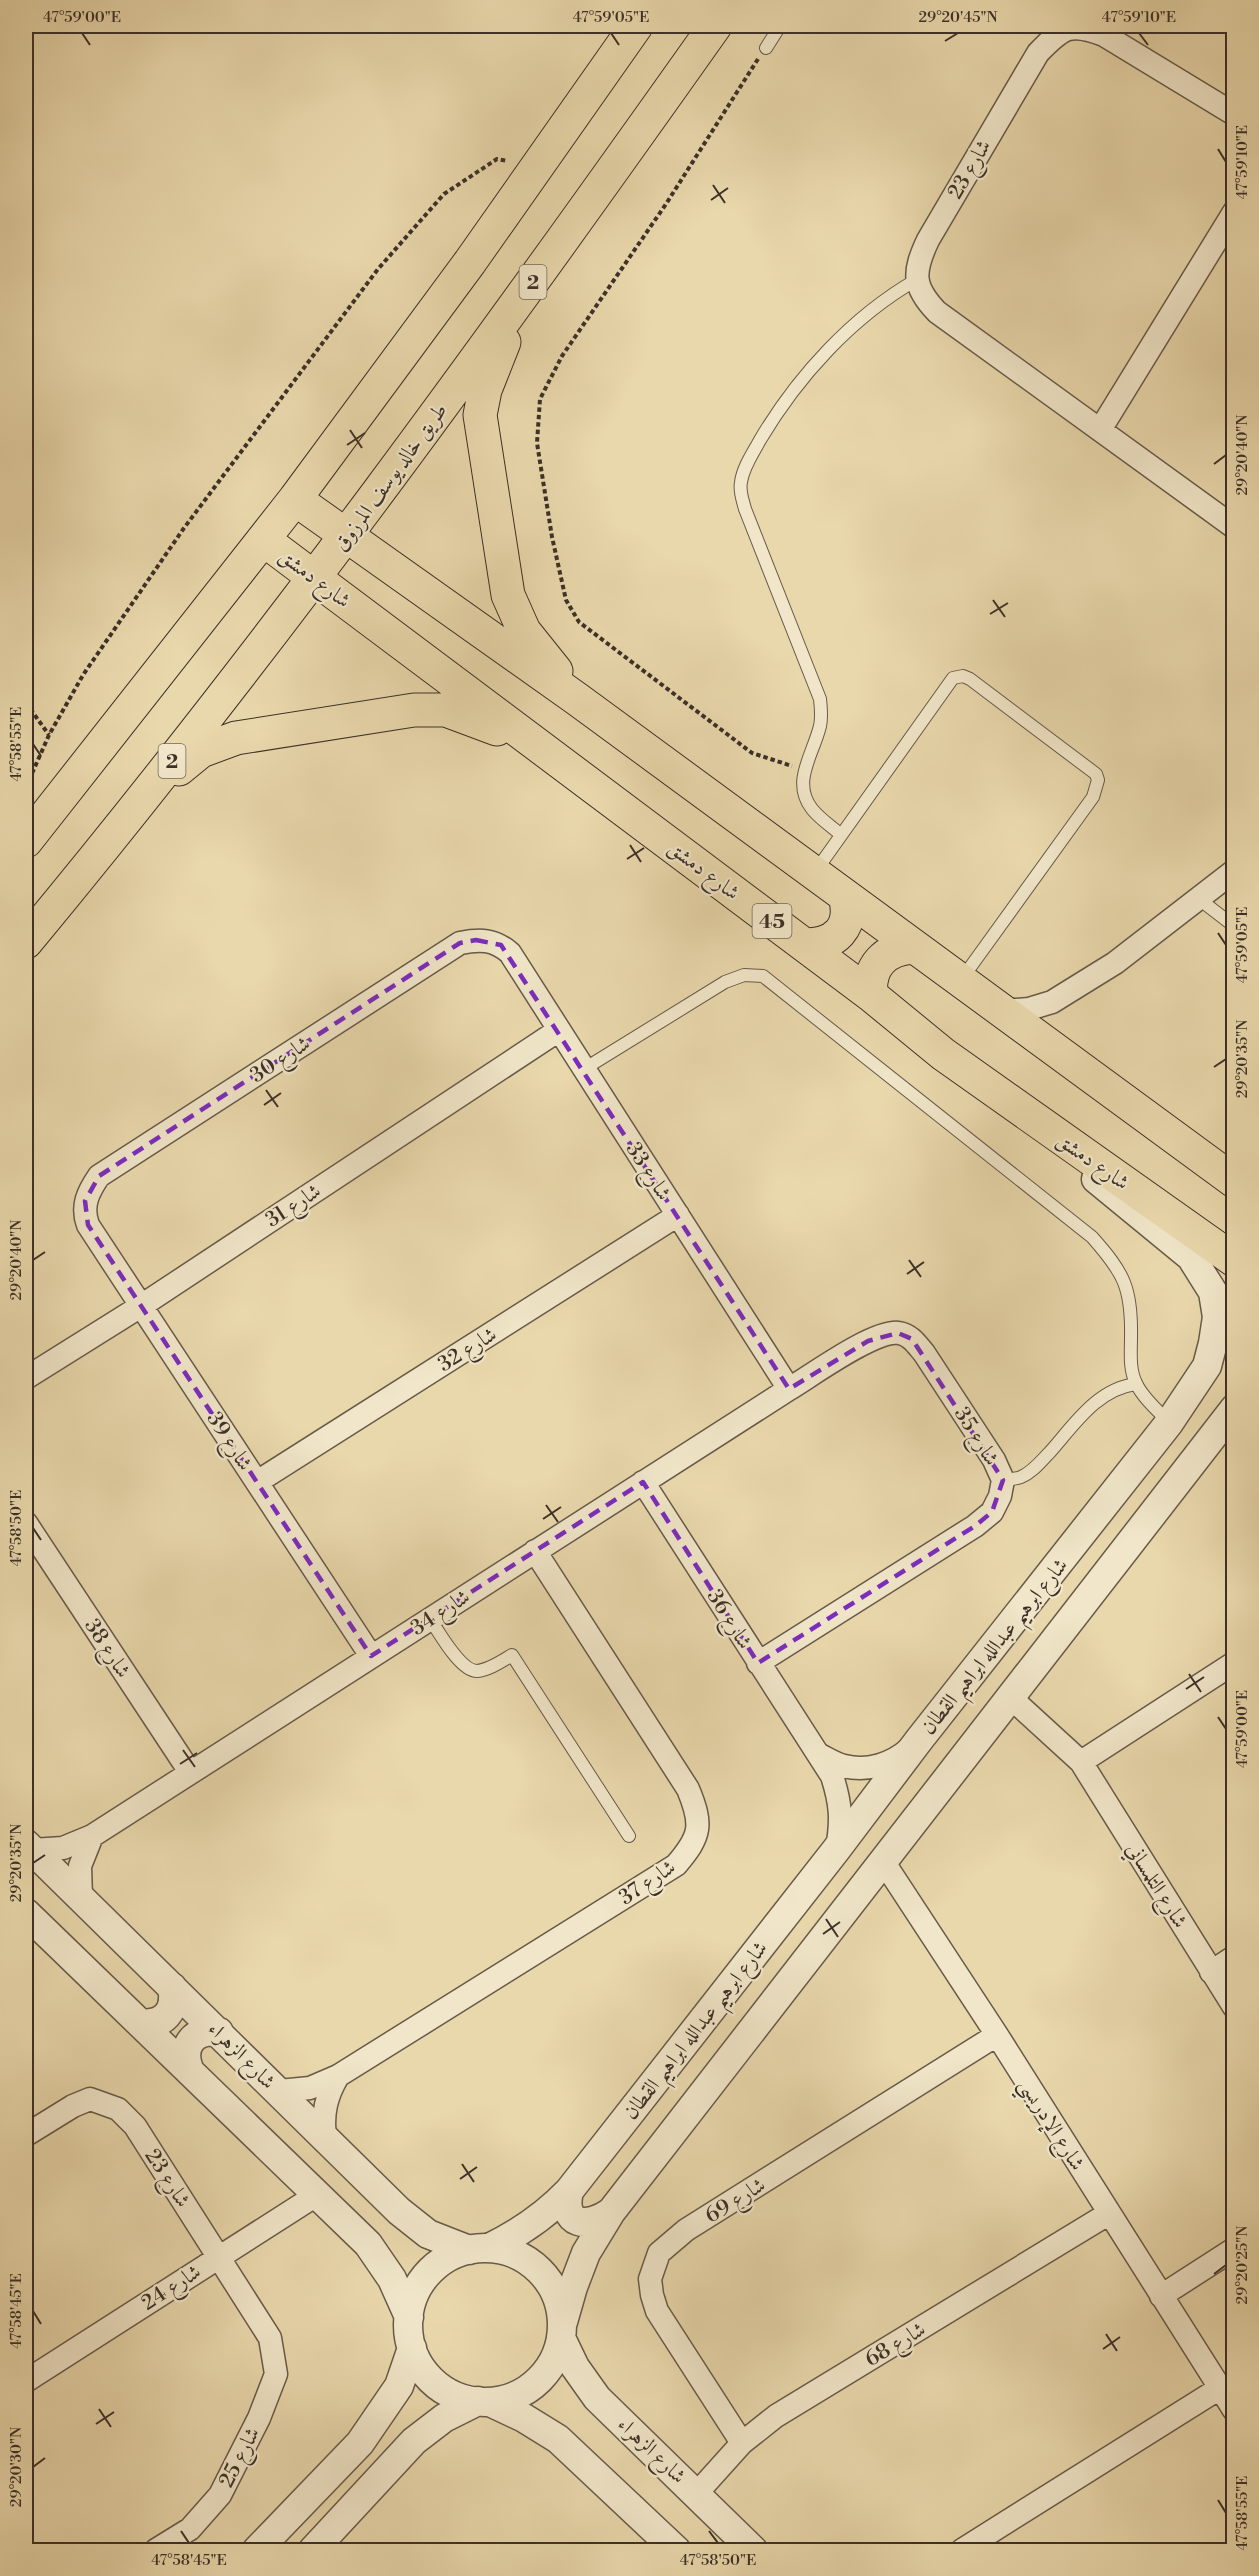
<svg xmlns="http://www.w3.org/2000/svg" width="1259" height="2576" font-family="'Libre Bodoni',Amiri,serif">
  <rect width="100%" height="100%" fill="#e9d8ac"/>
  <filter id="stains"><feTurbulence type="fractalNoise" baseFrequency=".00333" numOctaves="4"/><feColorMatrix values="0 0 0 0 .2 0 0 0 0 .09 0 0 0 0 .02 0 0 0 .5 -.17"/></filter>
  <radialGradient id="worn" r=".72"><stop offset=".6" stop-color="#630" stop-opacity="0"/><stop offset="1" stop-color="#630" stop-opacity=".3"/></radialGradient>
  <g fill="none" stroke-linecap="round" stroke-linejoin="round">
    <g stroke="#675a49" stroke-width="14">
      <path id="service" d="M766,48L780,26
        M840,834C831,826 820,819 812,809C791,782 813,755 820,726C822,717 821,708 820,699L745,509C743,501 739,491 741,482C743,467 753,453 760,440C798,376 852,317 916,280
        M815,872L953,678L963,676L970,679L1096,774L1098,780L1093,797L961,980
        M1199,899L1234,926
        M584,1069L725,982L744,975L763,976L1092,1237C1124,1273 1132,1288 1131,1337C1131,1352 1129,1369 1136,1383C1142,1397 1158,1411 1169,1422
        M1003,1480C1009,1479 1016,1479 1021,1477C1033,1472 1041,1461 1050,1452C1074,1425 1097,1389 1136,1384
        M430,1619C439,1632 460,1671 477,1671C489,1670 502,1661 512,1655L629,1836"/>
    </g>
    <g stroke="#675a49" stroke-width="25">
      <path id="minor" d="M1234,114L1104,35C1070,22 1063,27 1038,53L928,240C913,272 912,286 937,312L1234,527
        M1100,430L1234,212
        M1001,1011L1029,1009L1052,1002L1115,963L1234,871
        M26,1378L141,1306L559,1030
        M257,1482L678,1215
        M643,1482L832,1776C841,1804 842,1820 837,1849
        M26,1523L190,1772
        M371,1656L88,1225C81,1206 88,1192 99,1176L460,943C480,939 494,939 510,953L789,1389
        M1011,1698L1081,1762L1234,2007
        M818,1754C826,1758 835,1764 844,1766C868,1772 892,1764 910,1748
        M1081,1762L1234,1663
        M32,1850L63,1848L92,1836L789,1389C811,1376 875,1329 899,1333C911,1335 917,1345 924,1353L994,1460L1003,1480L1000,1496L992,1512L975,1526L758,1663
        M883,1861L997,2035L1234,2410
        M81,1898L80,1866L92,1836
        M1211,1972L1234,1957
        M279,2091L310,2088L338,2076L676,1865C701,1836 703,1825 688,1789L535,1551
        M26,2135L73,2106L90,2099L118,2109L135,2126L270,2338L276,2374L259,2418L220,2495L190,2529L156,2550
        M325,2137C322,2114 326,2096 338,2076
        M1161,2296L1234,2249
        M26,2381L318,2194
        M742,2443L657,2311L652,2295L650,2279L659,2253L686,2230L997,2035
        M697,2493L742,2443L776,2416L1108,2214
        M962,2550L1220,2388"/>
    </g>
    <g stroke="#675a49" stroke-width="31">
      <path id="tertiary" d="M26,1844L399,2211L428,2234L469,2250
        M26,1913L368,2244L392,2279L409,2317
        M140,2023C164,2026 177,2011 172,1987
        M189,2069C180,2046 194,2028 219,2032
        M569,2191C561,2226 587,2229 611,2212
        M489,2248C520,2233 545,2216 569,2191L836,1850L919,1740L1169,1423L1207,1366L1213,1343L1217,1317L1213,1292L1191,1257L1096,1179
        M408 2325a77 77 0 1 1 154 0a77 77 0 1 1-154 0Z
        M563,2322L573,2287L586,2253L611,2212L1234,1409
        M562,2340L575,2367L597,2398L753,2550
        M490,2402L524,2418L558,2439L676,2550
        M257,2550L360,2443L399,2386L412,2348
        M313,2550L414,2441L444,2418L478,2401"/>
    </g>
    <g stroke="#3c3028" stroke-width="35">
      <path id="primary" d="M504,342L485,390L480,415L508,595L524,631L556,671
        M295,499L577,699L1234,1181
        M264,540L871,995L943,1054L1234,1260
        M179,769L201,751L236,738L414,710H446L497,729
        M26,841L295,499L470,262L636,26
        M26,942C270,648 494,338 715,26
        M805,945C835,945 854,928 845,896
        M871,995C868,967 884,949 913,947"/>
    </g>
    <path stroke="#3c3028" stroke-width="4" stroke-dasharray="4.5 3" stroke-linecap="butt" d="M758,59L666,204L562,356L540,399L537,443L552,537L566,600L579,622L752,753L792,766
      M26,703L49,735
      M26,787L49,735L83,675L184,528L378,269L444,194L497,159L508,161"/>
    <use href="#service" stroke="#f1e6c9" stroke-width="12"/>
    <use href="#minor" stroke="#f1e6c9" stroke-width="22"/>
    <use href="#tertiary" stroke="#f1e6c9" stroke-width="28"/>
    <use href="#primary" stroke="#e9d8ac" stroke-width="33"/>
  </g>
  <path fill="none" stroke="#7b2cbf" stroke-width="4.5" stroke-dasharray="12 8" stroke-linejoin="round" d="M476,940L501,945L789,1389L868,1341L898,1333L912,1339L1003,1480L992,1512L975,1526L758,1663L643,1482L371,1656L88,1225L85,1201L99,1176L460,943Z"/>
  <path fill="none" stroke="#3c3028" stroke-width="2" d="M82,33L90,45M611,33L619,45M1139,33L1148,45M945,41L958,33M1218,149L1226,162M713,185L725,203M711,200L728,188M350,430L362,448M347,445L365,433M1214,464L1226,455M993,600L1005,617M990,614L1008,603M33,744L41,756M630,845L641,862M627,859L644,848M1218,933L1226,945M1214,1067L1226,1059M266,1090L278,1107M264,1105L281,1093M33,1260L45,1252M909,1260L921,1277M907,1274L924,1262M546,1505L558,1522M543,1519L561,1507M33,1528L41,1540M1189,1674L1201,1692M1186,1689L1204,1677M1218,1717L1226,1729M183,1750L195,1767M180,1764L197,1753M33,1863L45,1855M826,1919L838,1937M823,1934L840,1922M462,2164L474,2182M460,2179L477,2167M1214,2274L1226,2265M33,2311L41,2324M1106,2334L1117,2351M1103,2349L1120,2337M99,2409L111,2427M96,2424L114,2412M33,2467L45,2458M1218,2500L1226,2513M181,2531L189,2543M709,2531L718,2543"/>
  <g text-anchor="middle" stroke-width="4.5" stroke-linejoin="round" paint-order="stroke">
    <g fill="#f1e6c9" stroke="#726758" stroke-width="1.5">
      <rect x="519.5" y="265" width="27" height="34" rx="4.5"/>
      <rect x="158.5" y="744" width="27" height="34" rx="4.5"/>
      <rect x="752.5" y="904" width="39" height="34" rx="4.5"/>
    </g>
    <g font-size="20" font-weight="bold" fill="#3c3028">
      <text x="533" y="289">2</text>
      <text x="172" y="768">2</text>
      <text x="772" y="928">45</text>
    </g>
    <g font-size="21" fill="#3c3028" stroke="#f1e6c9">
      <text transform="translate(969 169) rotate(-60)" y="7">شارع 23</text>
      <text transform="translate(390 477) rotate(-54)" y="7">طريق خالد يوسف المرزوق</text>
      <text transform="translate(315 578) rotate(37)" y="7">شارع دمشق</text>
      <text transform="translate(704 870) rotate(37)" y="7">شارع دمشق</text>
      <text transform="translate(280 1059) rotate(-33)" y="7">شارع 30</text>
      <text transform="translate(1093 1161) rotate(35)" y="7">شارع دمشق</text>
      <text transform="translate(649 1171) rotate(57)" y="7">شارع 33</text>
      <text transform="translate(293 1205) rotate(-33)" y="7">شارع 31</text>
      <text transform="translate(467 1349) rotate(-32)" y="7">شارع 32</text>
      <text transform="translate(977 1436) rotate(58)" y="7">شارع 35</text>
      <text transform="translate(230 1441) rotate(57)" y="7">شارع 39</text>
      <text transform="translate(440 1612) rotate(-33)" y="7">شارع 34</text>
      <text transform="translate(730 1619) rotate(58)" y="7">شارع 36</text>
      <text transform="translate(994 1646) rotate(-51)" y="7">شارع ابرهيم عبدالله ابراهيم القطان</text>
      <text transform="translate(108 1648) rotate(57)" y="7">شارع 38</text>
      <text transform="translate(647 1882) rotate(-34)" y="7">شارع 37</text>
      <text transform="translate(1157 1885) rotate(58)" y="7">شارع التلمساني</text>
      <text transform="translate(695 2030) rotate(-52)" y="7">شارع ابرهيم عبدالله ابراهيم القطان</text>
      <text transform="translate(242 2055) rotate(45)" y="7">شارع الزهراء</text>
      <text transform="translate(1052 2124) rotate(58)" y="7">شارع الإدريسي</text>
      <text transform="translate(168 2178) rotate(57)" y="7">شارع 23</text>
      <text transform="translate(735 2200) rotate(-32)" y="7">شارع 69</text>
      <text transform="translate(171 2287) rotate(-33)" y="7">شارع 24</text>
      <text transform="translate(895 2344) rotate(-31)" y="7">شارع 68</text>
      <text transform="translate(652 2450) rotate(44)" y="7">شارع الزهراء</text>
      <text transform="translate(239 2457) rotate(-63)" y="7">شارع 25</text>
    </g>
  </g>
  <rect width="1259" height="2576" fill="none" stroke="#e9d8ac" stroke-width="66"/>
  <rect x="33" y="33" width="1193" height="2510" fill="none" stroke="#3c3028" stroke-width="2"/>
  <g font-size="15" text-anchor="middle" fill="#3c3028">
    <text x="82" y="22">47°59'00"E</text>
    <text x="611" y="22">47°59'05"E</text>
    <text x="958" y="22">29°20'45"N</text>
    <text x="1139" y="22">47°59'10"E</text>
    <text transform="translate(1242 162) rotate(-90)" y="5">47°59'10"E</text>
    <text transform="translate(1242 455) rotate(-90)" y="5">29°20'40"N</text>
    <text transform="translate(16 744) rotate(-90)" y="5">47°58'55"E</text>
    <text transform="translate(1242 945) rotate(-90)" y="5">47°59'05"E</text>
    <text transform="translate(1242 1059) rotate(-90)" y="5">29°20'35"N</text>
    <text transform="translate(16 1260) rotate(-90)" y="5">29°20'40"N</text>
    <text transform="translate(16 1528) rotate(-90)" y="5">47°58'50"E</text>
    <text transform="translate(1242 1729) rotate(-90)" y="5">47°59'00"E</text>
    <text transform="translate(16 1863) rotate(-90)" y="5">29°20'35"N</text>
    <text transform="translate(1242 2265) rotate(-90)" y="5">29°20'25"N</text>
    <text transform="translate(16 2311) rotate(-90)" y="5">47°58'45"E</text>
    <text transform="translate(16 2467) rotate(-90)" y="5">29°20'30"N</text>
    <text transform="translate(1242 2513) rotate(-90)" y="5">47°58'55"E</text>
    <text x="189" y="2565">47°58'45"E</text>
    <text x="718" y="2565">47°58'50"E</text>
  </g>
  <rect width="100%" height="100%" filter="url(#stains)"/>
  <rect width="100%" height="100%" fill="url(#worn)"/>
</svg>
